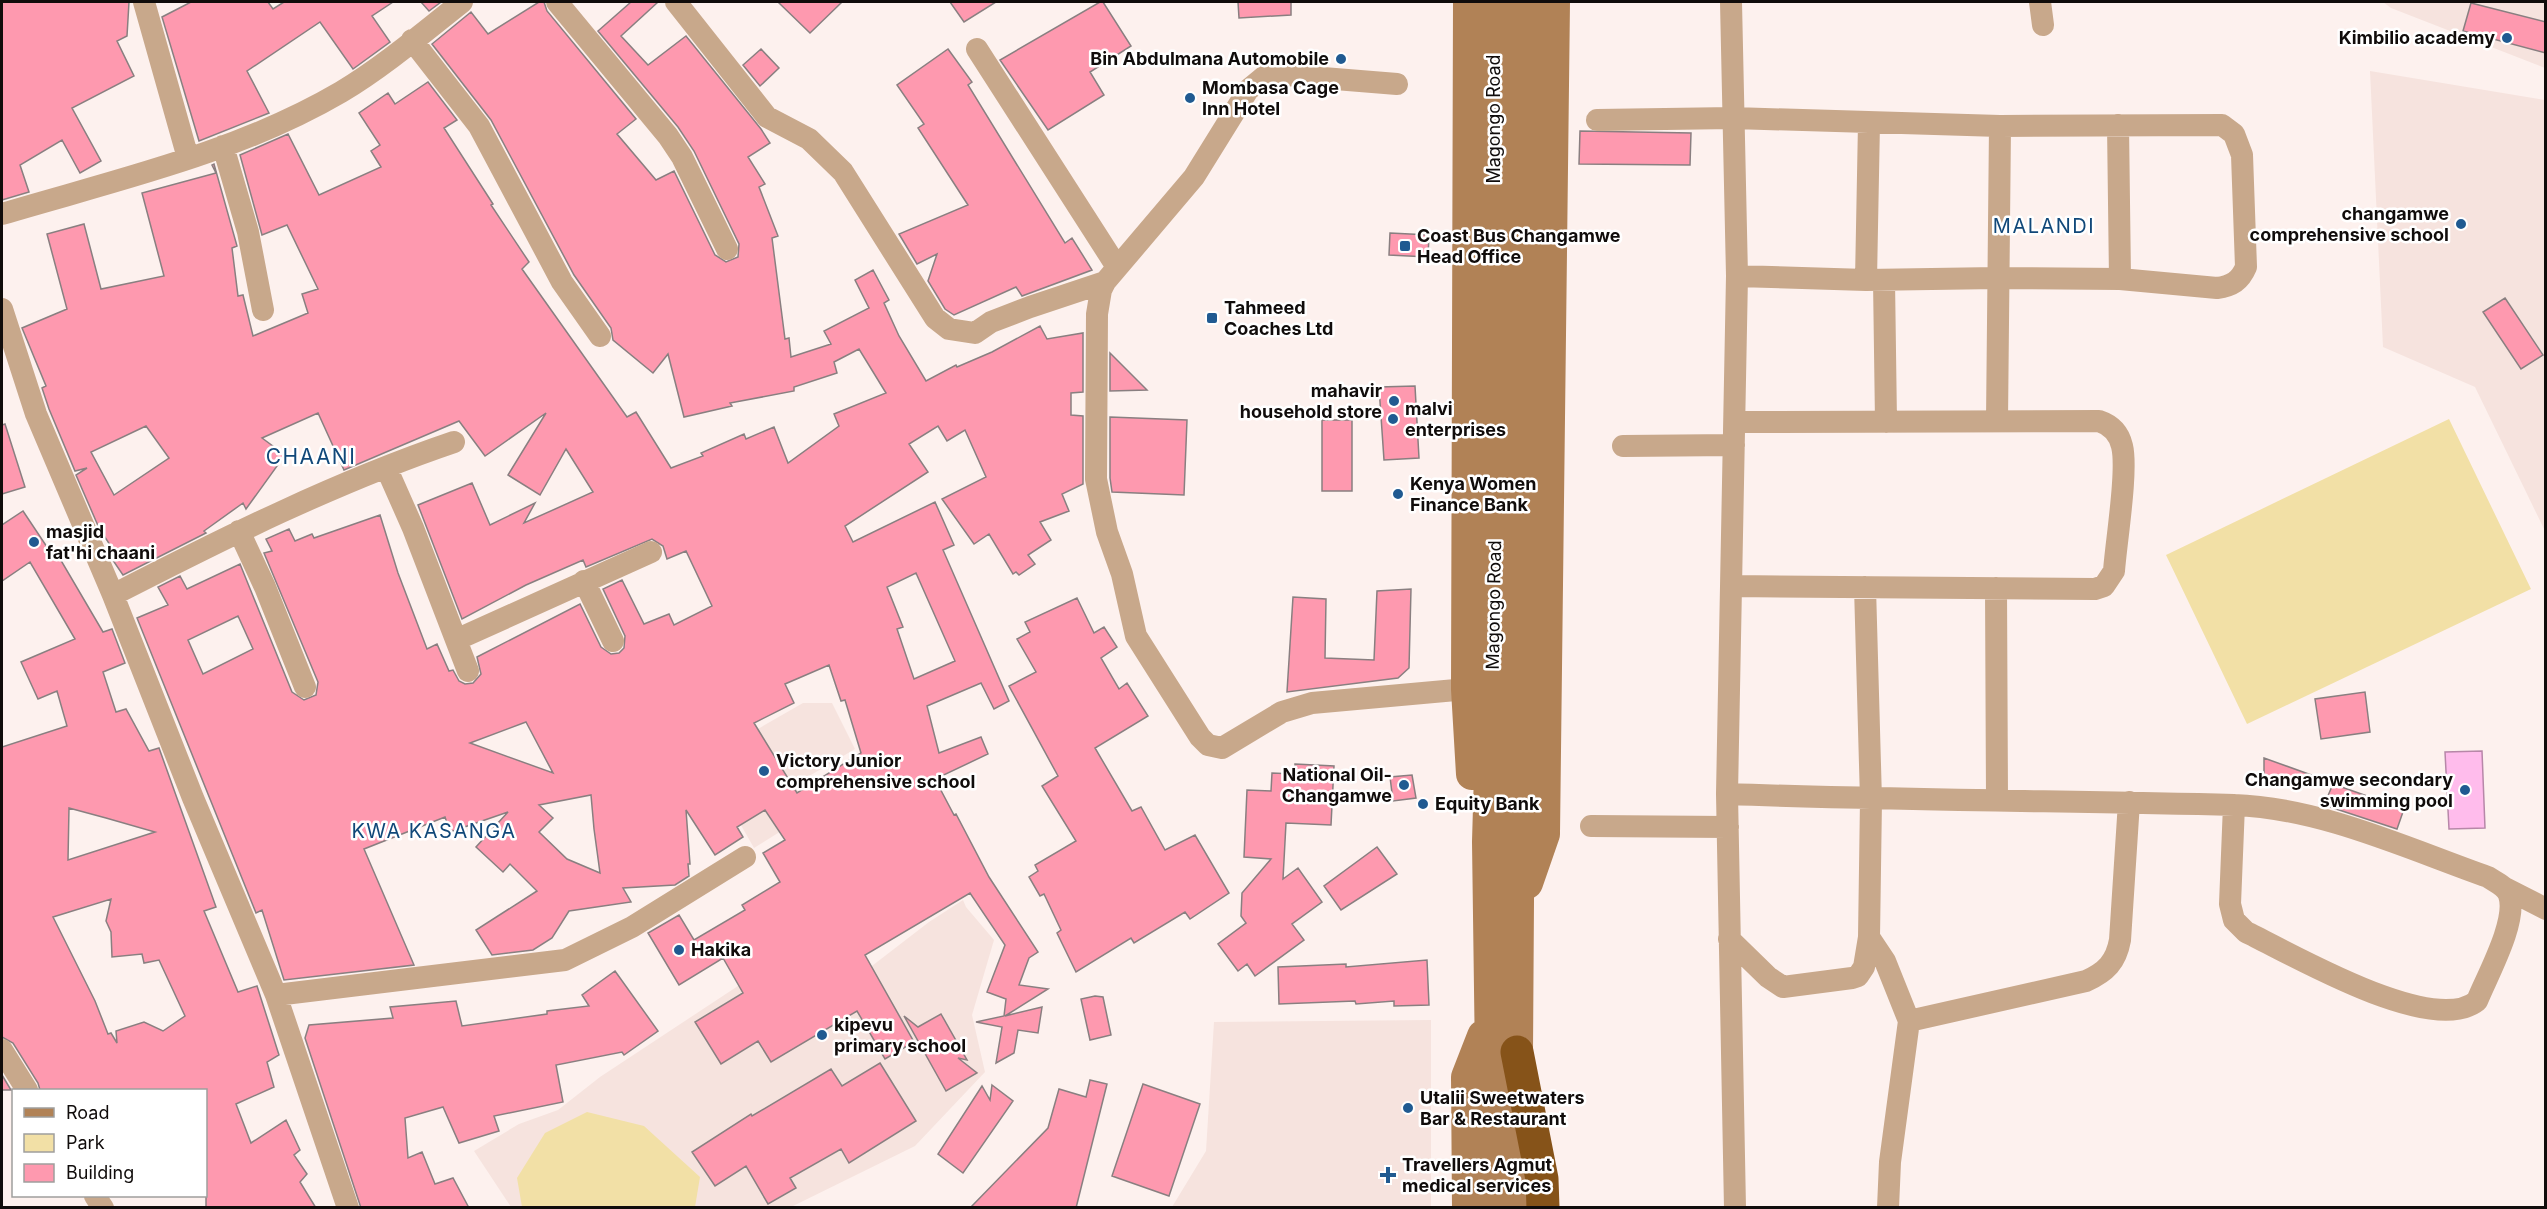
<svg xmlns="http://www.w3.org/2000/svg" width="2547" height="1209" font-family="Inter,sans-serif">
  <rect width="100%" height="100%" fill="#fdf1ee"/>
  <path fill="#f6e3de" d="M2383,2H2545V68L2391,8Z
    M2370,71L2545,100V531L2475,387L2383,347Z
    M803,703H832L855,749L799,782L810,813L754,848L704,760Z
    M963,900L966,907L994,940L972,1015L985,1072L915,1146L791,1207H511L474,1151L519,1124L558,1110L600,1077L744,982L842,989L929,922Z
    M1431,1020V1207H1172L1206,1151L1214,1022Z"/>
  <path fill="#f2e0a6" d="M2449,419L2531,589L2247,724L2166,555Z
    M587,1112L644,1126L700,1177L695,1207H522L517,1178L545,1133Z"/>
  <path fill="#ffbcec" stroke="#b787a8" stroke-width="1.5" d="M2482,751L2485,828L2449,829L2445,752Z"/>
  <path fill="#fe99af" stroke="#897f80" stroke-width="1.5" fill-rule="evenodd" d="M2,2H129L127,36L117,41L134,76L72,108L101,161L80,173L62,140L20,165L29,192L2,200Z
    M191,2H268L273,9L284,2H393L372,16L390,42L353,69L320,22L247,71L269,113L199,141L162,17Z
    M421,2H441L429,11Z
    M539,2H544L547,11L636,119L617,134L656,180L674,171L715,255L726,262L738,257L739,244L694,151L678,127L598,31L631,2H658L621,36L648,65L686,36L761,129L770,143L748,157L765,184L759,187L778,236L772,238L785,339L789,338L791,357L831,344L824,331L869,308L855,280L873,270L889,300L884,303L899,336L926,381L956,365L957,367L992,352L1040,326L1047,339L1083,333V392L1071,393V415L1083,416V484L1062,494L1069,511L1040,522L1051,540L1028,555L1035,564L1019,575L1016,572L1013,574L989,534L974,544L942,499L986,477L965,430L947,441L938,426L909,444L928,472L845,526L853,542L935,502L954,545L943,550L1009,701L994,709L981,683L927,706L939,753L981,737L988,754L935,779L954,815L956,814L989,877L1038,952L1029,958L1019,985L1048,989L1005,1016L1042,1007L1038,1033L1018,1030L1014,1053L996,1063L1002,1027L976,1022L1004,1016L1006,999L987,992L1005,945L970,893L865,955L914,1042L885,1059L857,1011L771,1062L758,1041L721,1064L695,1022L743,993L723,958L679,985L648,933L679,915L694,940L745,910L742,905L780,882L763,853L785,840L765,810L737,827L743,837L715,855L686,810L690,864H688L689,876L675,885L623,888L631,902L569,911L552,938L533,950L492,955L476,930L537,891L510,864L503,872L476,847L508,812L450,832L445,817L364,849L414,965L284,980L262,910L256,913L137,618L168,605L158,587L180,576L187,589L240,564L292,692L304,700L316,695L318,682L264,553L272,551L266,539L289,529L295,541L312,534L314,538L380,515L398,573L427,649L437,644L449,671L453,670L459,681L465,684L473,683L481,674L477,657L580,604L601,647L611,654L619,653L624,648L625,636L603,589L622,580L644,624L669,614L674,625L712,606L686,551L667,559L663,546L652,539L586,567L583,560L526,585L462,619L418,505L472,483L490,525L535,503L524,523L593,492L566,449L540,495L508,475L546,413L485,456L459,421L344,470L318,413L262,438L285,455L246,509L243,503L204,531L206,533L123,575L112,559L109,550L112,548L99,528L76,475L87,468L75,471L49,409L42,388L46,386L22,328L67,309L47,234L84,224L101,289L164,276L142,193L216,173L212,165L214,164L237,246L232,248L238,296L243,295L253,336L308,313L302,294L318,289L287,225L262,235L240,155L288,134L319,195L381,167L371,151L380,145L359,113L388,93L395,104L428,82L457,120L444,128L493,204L491,205L529,262L522,269L627,417L636,412L671,468L703,456L701,453L744,434L746,439L774,427L788,463L839,426L834,414L886,393L859,349L834,362L837,373L794,387V391L730,403L732,406L684,417L668,354L653,373L613,340L611,328L574,275L491,120L432,44L471,12L488,34ZM146,426L169,458L114,495L91,452ZM916,573L955,661L914,679L897,629L903,627L887,587ZM238,616L253,649L203,674L188,640ZM829,665L841,701L845,700L861,753L797,793L754,723L794,703L785,684ZM526,722L553,773L470,743ZM591,795L594,829L600,873L567,859L539,832L553,818L539,805Z
    M778,2H842L810,33Z
    M950,2H996L964,22Z
    M1100,2H1103L1131,46L1090,72L1104,95L1048,130L1000,60Z
    M1238,2H1291V15L1239,18Z
    M2471,3L2546,22V53L2463,31Z
    M761,49L779,68L760,86L743,65Z
    M948,49L972,82L968,85L1065,243L1072,238L1092,270L1022,296L1016,287L954,315L945,309L928,281L937,254L917,264L899,234L968,205L918,128L924,124L897,85Z
    M1580,131L1691,133L1690,165L1579,164Z
    M1390,233L1429,235L1428,257L1389,255Z
    M2505,298L2543,355L2521,369L2483,312Z
    M1110,353L1147,390L1110,391Z
    M1415,386L1419,458L1384,460L1379,387Z
    M1110,417L1187,420L1184,495L1112,492L1110,478Z
    M1322,420H1352V491H1322Z
    M5,424L25,487L2,494V425Z
    M23,511L55,559L59,557L103,632L112,629L125,663L103,672L116,712L126,709L149,751L159,748L216,907L204,911L238,992L257,986L279,1055L267,1062L274,1087L236,1104L251,1143L286,1120L300,1150L294,1155L307,1174L300,1182L316,1208H206V1090H40L38,1083L13,1043L2,1037V747L67,726L57,691L38,699L21,662L75,639L30,562L2,581V525ZM69,808L106,818L155,832L68,860ZM111,899L106,921L111,932L112,957L142,954L144,963L159,960L185,1016L163,1031L144,1022L116,1031L117,1043L111,1033L108,1034L95,1001L53,917Z
    M1411,589L1409,668L1398,678L1287,692L1293,597L1326,599L1325,658L1374,660L1377,591Z
    M1077,598L1094,633L1104,627L1117,647L1101,658L1119,689L1127,683L1148,716L1095,748L1132,811L1141,807L1165,850L1195,835L1229,893L1190,919L1185,912L1134,943L1131,938L1076,972L1057,933L1061,930L1044,894L1040,896L1029,877L1038,871L1035,865L1076,841L1042,786L1058,776L1009,686L1036,672L1017,639L1030,632L1025,622Z
    M2365,692L2370,732L2321,739L2315,699Z
    M2264,758L2314,776L2313,778H2264Z
    M1295,764L1334,766L1331,825L1286,823L1283,879L1298,868L1322,902L1292,924L1304,940L1255,976L1247,964L1238,971L1218,944L1246,923L1241,916L1242,893L1271,859L1244,857L1247,790L1271,791L1272,773L1295,774Z
    M1412,775L1416,798L1393,801L1390,777Z
    M2333,784L2404,809L2397,829L2324,805Z
    M1377,847L1397,874L1341,910L1324,886Z
    M1427,960L1429,1005L1394,1006V1001L1356,1004L1355,1001L1279,1004L1278,967L1346,964V967Z
    M615,971L658,1031L624,1055L622,1052L556,1065L563,1102L494,1116L499,1131L459,1143L443,1107L405,1118L408,1158L422,1152L435,1184L453,1178L469,1208H361L305,1038L309,1025L393,1018L390,1007L456,1001L462,1026L547,1014V1011L589,1006L582,995Z
    M1095,996L1103,997L1111,1035L1090,1040L1081,999Z
    M941,1014L967,1060L958,1058L977,1073L946,1091L904,1016L918,1027Z
    M880,1063L916,1121L849,1163L841,1149L790,1178L796,1188L768,1204L746,1166L715,1186L692,1152L751,1114L752,1116L831,1069L842,1086Z
    M2,1075L11,1090H2Z
    M1090,1080L1107,1084L1076,1208H970L1048,1128L1059,1089L1086,1097Z
    M1143,1084L1200,1104L1169,1196L1112,1176Z
    M992,1085L1013,1101L963,1173L938,1154L982,1086L990,1100Z"/>
  <g fill="none" stroke-linecap="round" stroke-linejoin="round">
    <path stroke="#c8a88b" stroke-width="22" d="M144,2L188,158
      M557,2L668,136L682,157L727,249
      M676,2L767,117L809,139L843,172L935,318L949,329L975,333L991,322L1030,307L1105,282L1194,177L1248,90L1265,76L1286,75L1397,84
      M1731,2L1737,276L1727,794L1735,1208
      M2040,2L2043,25
      M412,40L479,126L562,282L600,336
      M977,49L1117,267
      M1597,120L1733,118L2000,126L2222,125L2234,134L2242,155L2246,267C2240,281 2232,286 2217,288L2120,279L1997,278L1866,280L1737,276
      M2118,125L2120,279
      M223,146L248,232L263,310
      M2,214C116,180 237,153 341,92C383,67 424,32 462,2
      M1866,280L1869,123
      M1884,280L1886,422
      M1105,282L1101,290L1097,314L1096,479L1107,532L1122,574L1136,636L1200,737L1208,745L1222,748L1282,712L1312,703L1467,689
      M2,309L36,414L113,595L193,798L276,995L348,1208
      M1997,421L2000,126
      M1623,446L1734,445
      M386,467L413,528L468,671
      M239,531L265,587L305,687
      M584,581L613,641
      M1732,586L2095,589L2104,586L2114,571C2116,543 2128,470 2122,446C2119,433 2111,425 2099,421L1735,422
      M1996,588L1997,799
      M113,595C224,538 336,482 454,442
      M458,639L651,552
      M1727,794C1896,800 2065,801 2234,805C2321,808 2406,848 2488,877C2495,882 2506,886 2509,895C2518,921 2487,976 2477,1001C2432,1037 2292,954 2246,932L2234,920L2230,904L2234,805
      M1591,826L1728,827
      M2505,888L2546,909
      M1869,937L1885,961L1909,1021L1890,1162L1888,1208
      M1729,939L1768,977L1783,987L1852,978L1858,976L1864,967L1869,937L1871,800L1865,587
      M276,995L565,960L632,927L745,857
      M1909,1021L2086,981C2106,972 2116,962 2120,940L2129,802
      M2,1050L27,1090
      M95,1196L103,1208"/>
    <path stroke="#b18256" stroke-width="32" d="M1469,2L1467,689L1472,774
      M1527,883L1544,834L1554,2
      M1468,1208L1467,1077L1483,1036
      M1493,1208L1488,842L1496,566L1493,2
      M1519,1208L1517,1052L1524,2"/>
    <path stroke="#865319" stroke-width="33" d="M1517,1052L1542,1179L1543,1208"/>
  </g>
  <g fill="#205a91" stroke="#fff" stroke-width="2">
    <circle cx="2507" cy="38" r="6"/>
    <circle cx="1341" cy="59" r="6"/>
    <circle cx="1190" cy="98" r="6"/>
    <circle cx="2461" cy="224" r="6"/>
    <rect x="1399" y="240" width="12" height="12" rx="3"/>
    <rect x="1206" y="312" width="12" height="12" rx="3"/>
    <circle cx="1394" cy="401" r="6"/>
    <circle cx="1393" cy="419" r="6"/>
    <circle cx="1398" cy="494" r="6"/>
    <circle cx="34" cy="542" r="6"/>
    <circle cx="764" cy="771" r="6"/>
    <circle cx="1404" cy="785" r="6"/>
    <circle cx="2465" cy="790" r="6"/>
    <circle cx="1423" cy="804" r="6"/>
    <circle cx="679" cy="950" r="6"/>
    <circle cx="822" cy="1035" r="6"/>
    <circle cx="1408" cy="1108" r="6"/>
    <path d="M1385 1166h6v6h6v6h-6v6h-6v-6h-6v-6h6z"/>
  </g>
  <g text-anchor="middle" stroke-width="5" stroke-linejoin="round" paint-order="stroke">
    <g font-size="18" font-weight="bold" fill="#100c0b" stroke="#fff" text-anchor="start">
      <text x="2495" y="44" text-anchor="end">Kimbilio academy</text>
      <text x="1329" y="65" text-anchor="end">Bin Abdulmana Automobile</text>
      <text x="1202" y="94">Mombasa Cage<tspan x="1202" dy="21">Inn Hotel</tspan></text>
      <text x="2449" y="220" text-anchor="end">changamwe<tspan x="2449" dy="21">comprehensive school</tspan></text>
      <text x="1417" y="242">Coast Bus Changamwe<tspan x="1417" dy="21">Head Office</tspan></text>
      <text x="1224" y="314">Tahmeed<tspan x="1224" dy="21">Coaches Ltd</tspan></text>
      <text x="1382" y="397" text-anchor="end">mahavir<tspan x="1382" dy="21">household store</tspan></text>
      <text x="1405" y="415">malvi<tspan x="1405" dy="21">enterprises</tspan></text>
      <text x="1410" y="490">Kenya Women<tspan x="1410" dy="21">Finance Bank</tspan></text>
      <text x="46" y="538">masjid<tspan x="46" dy="21">fat'hi chaani</tspan></text>
      <text x="776" y="767">Victory Junior<tspan x="776" dy="21">comprehensive school</tspan></text>
      <text x="1392" y="781" text-anchor="end">National Oil-<tspan x="1392" dy="21">Changamwe</tspan></text>
      <text x="2453" y="786" text-anchor="end">Changamwe secondary<tspan x="2453" dy="21">swimming pool</tspan></text>
      <text x="1435" y="810">Equity Bank</text>
      <text x="691" y="956">Hakika</text>
      <text x="834" y="1031">kipevu<tspan x="834" dy="21">primary school</tspan></text>
      <text x="1420" y="1104">Utalii Sweetwaters<tspan x="1420" dy="21">Bar &amp; Restaurant</tspan></text>
      <text x="1402" y="1171">Travellers Agmut<tspan x="1402" dy="21">medical services</tspan></text>
    </g>
    <g font-size="18" fill="#100c0b" stroke="#fff">
      <text transform="translate(1494 119) rotate(-90)" y="6">Magongo Road</text>
      <text transform="translate(1494 605) rotate(-89)" y="6">Magongo Road</text>
    </g>
    <g font-size="20" letter-spacing="1.5" fill="#114879" stroke="#fff">
      <text x="2044" y="233">MALANDI</text>
      <text x="434" y="838">KWA KASANGA</text>
    </g>
    <g font-size="21" letter-spacing="1.5" fill="#114879" stroke="#fff">
      <text x="311" y="464">CHAANI</text>
    </g>
  </g>
  <rect width="2547" height="1209" fill="none" stroke="#100c0b" stroke-width="6"/>
  <rect x="12" y="1089" width="195" height="108" fill="#ffffff" stroke="#9f9e9d" stroke-width="1.5"/>
  <rect x="24" y="1108" width="30" height="9" fill="#b18256" stroke="#9f9e9d" stroke-width="1.5"/>
  <text x="66" y="1119" font-size="18" fill="#100c0b">Road</text>
  <rect x="24" y="1134" width="30" height="18" fill="#f2e0a6" stroke="#9f9e9d" stroke-width="1.5"/>
  <text x="66" y="1149" font-size="18" fill="#100c0b">Park</text>
  <rect x="24" y="1164" width="30" height="18" fill="#fe99af" stroke="#9f9e9d" stroke-width="1.5"/>
  <text x="66" y="1179" font-size="18" fill="#100c0b">Building</text>
</svg>
